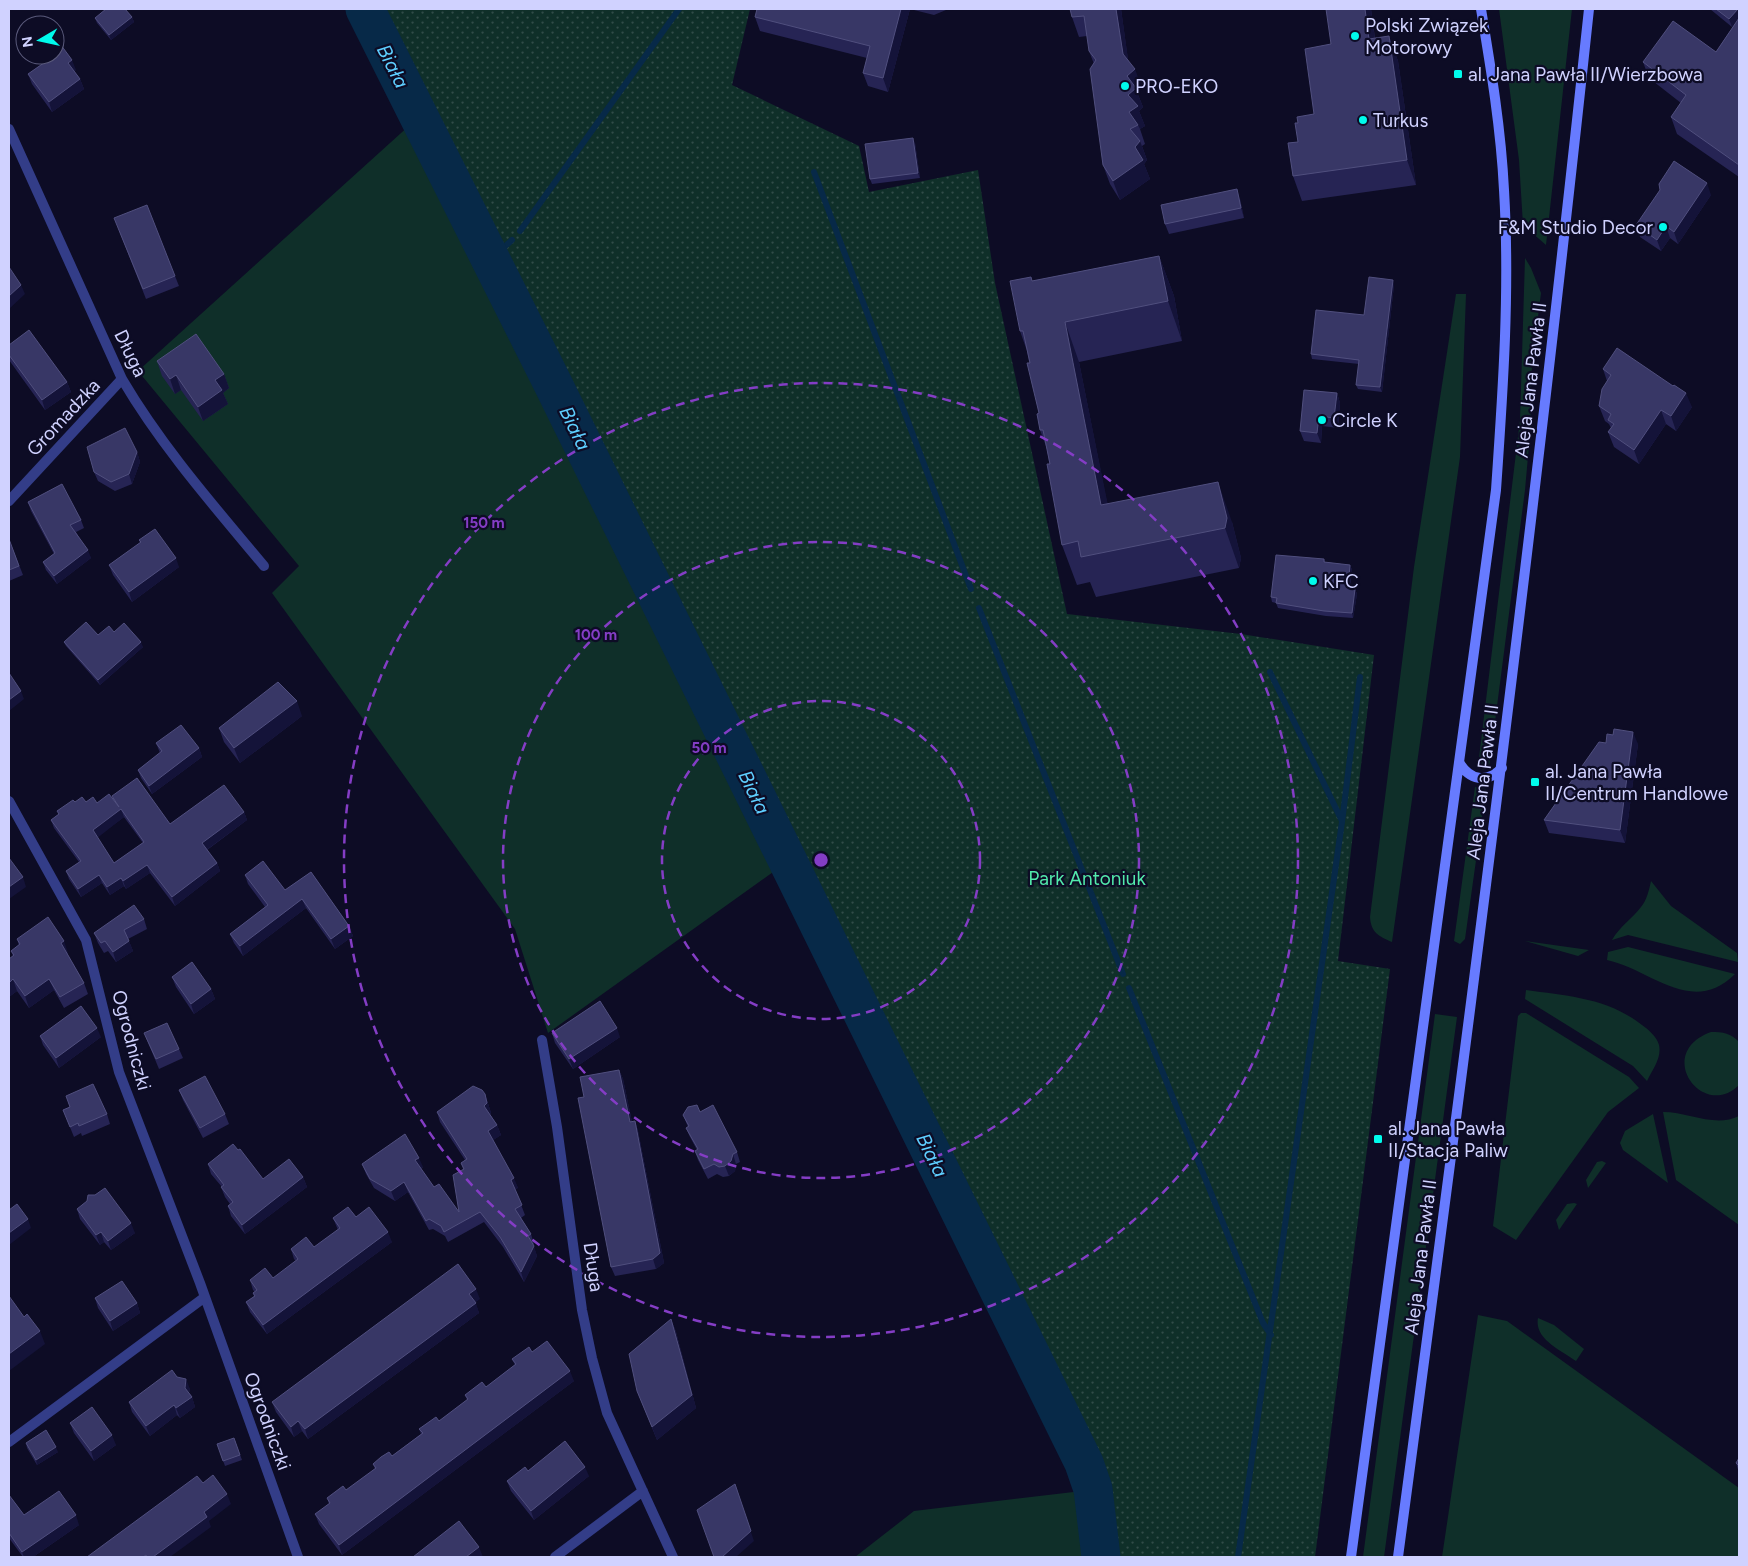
<svg xmlns="http://www.w3.org/2000/svg" width="1748" height="1566" font-family="Figtree,sans-serif">
  <defs>
    <pattern id="park-dots" width="8" height="8" patternUnits="userSpaceOnUse" patternTransform="scale(1.25)"><rect width="8" height="8" fill="#0f2f29"/><path d="M2 2h.1M6 6h.1" fill="none" stroke="#314c49" stroke-width="1.8" stroke-linecap="round"/></pattern>
  </defs>
  <rect width="100%" height="100%" fill="#0d0c25"/>
  <path fill="#0f2f29" d="M1499,9H1572L1546,245L1523,225L1519,160Z
    M411,124L780,867L548,1033L515,929L272,593L299,566L138,371Z
    M1525,258L1531,268L1541,293L1532,364L1530,434L1525,490L1489,768L1483,770L1478,766L1520,420Z
    M1456,294H1466L1460,457L1392,942C1378,936 1371,932 1370,917L1414,567Z
    M1475,787L1486,789L1465,939L1460,944L1454,941Z
    M1651,881L1671,906L1737,953L1738,962L1628,935L1612,940C1620,926 1632,919 1641,907C1647,900 1649,890 1651,881Z
    M1525,941L1589,950L1578,956Z
    M1628,947L1735,974C1692,1017 1650,969 1607,960L1608,952Z
    M1526,990C1568,996 1608,998 1642,1025C1649,1030 1657,1037 1659,1045C1662,1058 1652,1070 1647,1081L1633,1066L1525,999Z
    M1521,1013H1526L1629,1077L1639,1088L1608,1112L1516,1240L1493,1226L1518,1016Z
    M1435,1014L1457,1017L1384,1557H1363Z
    M1711,1032C1723,1032 1731,1033 1739,1042V1085C1703,1121 1653,1053 1711,1032Z
    M1663,1112C1689,1112 1715,1128 1739,1116V1225L1676,1180Z
    M1653,1114L1668,1183L1623,1150L1620,1143L1625,1131Z
    M1602,1161L1606,1163L1588,1188L1586,1180L1597,1162Z
    M1574,1203L1577,1204L1559,1230L1556,1220L1567,1204Z
    M1478,1315L1507,1321L1739,1488V1557H1442Z
    M1538,1318L1554,1325L1584,1349L1576,1361C1561,1350 1534,1339 1538,1318Z
    M1082,1491L1087,1557H855L914,1511Z"/>
  <path fill="url(#park-dots)" d="M365,9H750L732,85L859,146L869,192L978,170L995,283L1067,614L1241,634L1374,655L1338,961L1390,969L1315,1557H1105L1100,1498L1090,1462Z"/>
  <g fill="none" stroke-linecap="round" stroke-linejoin="round">
    <path stroke="#072948" stroke-width="6" d="M814,172L971,589
      M520,231L679,9
      M490,260L512,240
      M979,608L1123,974
      M1270,672L1342,821
      M1129,988L1263,1323L1271,1335
      M1238,1557L1342,822L1360,677"/>
    <path stroke="#072948" stroke-width="39" d="M365,9L552,382L1084,1463L1093,1489L1101,1557"/>
    <path stroke="#333d88" stroke-width="10" d="M9,129L122,379C162,447 214,506 264,566
      M9,501L122,379
      M9,801L86,940L119,1072L200,1283L298,1557
      M542,1040L557,1127L582,1310L592,1358L607,1413L673,1557
      M9,1442L205,1297
      M555,1557L643,1491"/>
    <path stroke="#677bff" stroke-width="10" d="M1459,762C1469,780 1487,784 1502,768
      M1351,1557L1496,490C1503,390 1510,290 1504,190C1501,129 1491,69 1481,9
      M1398,1557C1467,1042 1534,526 1589,9"/>
  </g>
  <path fill="#262454" fill-rule="evenodd" d="M910,9L888,92L868,86L863,73L867,58L760,31L755,17Z
    M910,9H946V10L934,15Z
    M1121,9L1128,60L1142,88L1137,92L1143,107L1139,111L1145,126L1140,129L1145,144L1142,146L1147,160L1144,164L1150,179L1120,200L1110,184L1103,165L1094,64L1089,51L1087,36L1079,37L1072,17Z
    M1371,9L1375,38L1389,36L1398,61L1416,185L1302,201L1293,176L1298,142L1314,114L1331,44Z
    M1710,9H1739L1732,27Z
    M132,17L134,22L111,40L97,23L95,18Z
    M1739,18V177L1677,134L1671,117L1681,103L1649,78L1643,62L1716,52Z
    M76,70L74,71L80,79L84,89L52,112L32,84L28,74Z
    M915,143L920,178L872,184L870,179Z
    M1711,195L1678,244L1670,238L1661,251L1640,237L1636,225Z
    M1240,199L1244,218L1169,234L1165,224Z
    M118,228L175,276L179,286L146,299Z
    M1159,256L1174,296L1182,341L1079,362L1107,503L1232,522L1241,558L1239,568L1096,597L1090,582L1077,585L1062,545L1047,449L1040,430L1039,413L1027,351L1020,331L1032,281Z
    M1394,285L1382,392L1358,389L1356,385L1359,364L1312,359L1311,354L1364,315Z
    M9,355L67,382L71,392L45,410L9,360Z
    M157,361L224,374L229,388L223,393L228,404L203,421L181,390L175,394L162,376Z
    M1603,369L1692,407L1676,431L1666,424L1639,464L1614,447L1608,432L1611,428L1609,424L1605,421L1599,406L1607,381Z
    M1337,393L1340,403L1338,428L1322,426L1321,443L1304,441L1300,431Z
    M137,452L140,462L132,484L115,491L98,481L94,472Z
    M28,502L81,520L84,528L76,532L91,558L57,584L46,570L43,562L54,554L31,511Z
    M9,539L23,575L9,581Z
    M139,540L179,567L132,602L113,575L109,565L140,543Z
    M1324,559L1325,562L1350,565L1352,570L1350,588L1355,589L1357,594L1353,618L1326,616L1278,608L1276,603L1272,602L1271,597Z
    M114,632L143,647L100,685L66,646L64,642Z
    M302,716L240,763L224,742L219,728Z
    M1613,735L1638,744L1625,843L1549,833L1544,820Z
    M156,743L199,748L202,757L152,794L141,778L138,770L160,753Z
    M112,796L170,824L244,812L247,820L207,850L217,863L220,871L175,906L150,873L126,889L124,886L110,895L102,883L81,897L69,879L66,871L79,862L54,828L51,820L59,814L57,811L75,802L97,803L113,799ZM124,817L143,843L114,863L97,837Z
    M311,872L349,926L353,936L335,949L306,908L243,956L234,943L230,934L265,907L248,884L245,875L285,890Z
    M144,919L147,929L128,939L133,951L116,962L108,951L104,953L98,943L94,933Z
    M17,939L68,953L67,954L84,983L88,994L64,1008L54,990L29,1008L17,991L9,997V959L13,956L11,951L19,946Z
    M172,977L211,989L215,999L194,1014L176,987Z
    M144,1033L179,1049L183,1058L159,1069Z
    M552,1033L620,1037L573,1069L555,1043Z
    M40,1036L101,1037L59,1068L43,1045Z
    M619,1070L623,1079L632,1122L635,1121L638,1131L664,1263L656,1269L615,1276L611,1267L584,1097Z
    M179,1090L225,1114L229,1124L203,1138L183,1100Z
    M485,1094L491,1113L490,1114L497,1125L501,1135L493,1140L518,1188L515,1189L525,1215L521,1218L531,1234L534,1244L533,1245L537,1256L524,1282L503,1247L484,1222L448,1242L445,1236L433,1229L429,1230L408,1192L395,1201L374,1188L366,1174L362,1164L423,1167L421,1169L434,1187L459,1212L463,1169L461,1163L465,1160L440,1122L437,1112Z
    M66,1096L107,1114L110,1124L82,1136L81,1133L74,1137L63,1110L70,1107Z
    M700,1112L737,1152L740,1162L736,1164L735,1171L729,1176L723,1177L717,1174L708,1179L698,1160L695,1151L697,1150L690,1137L686,1128L688,1127L683,1115Z
    M208,1164L263,1179L303,1177L307,1187L245,1234L231,1216L228,1206L230,1204L225,1197L221,1187H222L211,1174Z
    M77,1209L135,1233L111,1250L104,1242L100,1245L80,1219Z
    M356,1217L392,1242L267,1334L250,1312L246,1302L254,1296L253,1293L255,1292L253,1290L250,1280L273,1278L296,1261L294,1259L291,1249L314,1247L338,1230L333,1218Z
    M95,1298L137,1303L140,1313L113,1331L98,1308Z
    M480,1299L475,1302L479,1313L308,1439L302,1431L294,1437L276,1412L272,1402Z
    M671,1319L676,1332L696,1408L657,1440L637,1391Z
    M532,1352L574,1381L342,1555L319,1524L315,1514L329,1504L327,1498L346,1490L375,1469L373,1464L392,1456L421,1434L419,1429L439,1421L467,1400L465,1395L486,1387L515,1365L512,1359Z
    M177,1377L190,1389L189,1393L192,1397L195,1407L180,1418L177,1415L150,1436L132,1412L129,1402Z
    M70,1423L116,1445L94,1461L74,1433Z
    M234,1438L242,1460L225,1466L217,1444Z
    M26,1443L58,1452L37,1465L27,1448Z
    M1739,1458V1473L1736,1463Z
    M528,1471L589,1476L534,1520L511,1491L507,1481Z
    M9,1495L24,1515L79,1525L33,1557H23L9,1538Z"/>
  <path fill="#141339" d="M901,9H910L888,92L883,78Z
    M1116,9H1121L1130,73L1135,69L1142,88L1137,92L1143,107L1139,111L1145,126L1140,129L1138,125L1129,112L1127,76Z
    M1365,9H1371L1378,64L1369,39Z
    M1738,9H1739V18L1732,27L1729,19Z
    M132,17L134,22L111,40L109,35Z
    M1389,36L1398,61L1416,185L1407,160Z
    M72,60L76,70L72,72L68,63Z
    M80,79L84,89L52,112L49,102Z
    M913,138L915,143L920,178L918,173Z
    M1140,141L1147,160L1144,164L1150,179L1120,200L1113,181L1135,147Z
    M1707,183L1711,195L1678,244L1674,232Z
    M1237,189L1240,199L1244,218L1241,208Z
    M1666,226L1670,238L1661,251L1657,240Z
    M1159,256L1174,296L1182,341L1168,301Z
    M1393,280L1394,285L1382,392L1380,387Z
    M21,285L25,294L9,309V296Z
    M1065,322L1079,362L1116,545L1101,505Z
    M224,374L229,388L223,393L228,404L203,421L198,407L215,380Z
    M176,375L181,390L175,394L170,379Z
    M67,382L71,392L45,410L42,400Z
    M1337,393L1340,403L1338,428L1334,418Z
    M1686,393L1692,407L1676,431L1671,416Z
    M1661,410L1666,424L1639,464L1634,450Z
    M1319,416L1322,426L1321,443L1317,433Z
    M137,452L140,462L132,484L129,474Z
    M1218,482L1232,522L1241,558L1239,568L1225,528Z
    M88,550L91,558L57,584L54,576Z
    M176,558L179,567L132,602L129,592Z
    M1350,565L1352,570L1349,593L1348,588Z
    M1355,589L1357,594L1353,618L1352,613Z
    M141,642L143,647L100,685L98,680Z
    M21,691L24,699L9,711V700Z
    M297,701L302,716L240,763L234,748Z
    M1633,732L1638,744L1625,843L1620,830Z
    M199,748L202,757L152,794L149,786Z
    M121,809L124,817L96,839L93,830Z
    M244,812L247,820L205,851L202,843Z
    M217,863L220,871L175,906L172,897Z
    M147,865L150,873L126,889L123,881Z
    M99,875L102,883L81,897L78,889Z
    M23,877L26,887L9,899V887Z
    M121,878L124,886L110,895L107,887Z
    M302,899L306,908L243,956L240,946Z
    M349,926L353,936L335,949L331,939Z
    M64,941L68,953L65,955L61,943Z
    M129,941L133,951L116,962L113,952Z
    M13,979L17,991L9,997V983Z
    M49,979L54,990L29,1008L25,996Z
    M211,989L215,999L194,1014L191,1004Z
    M97,1028L101,1037L59,1068L56,1058Z
    M617,1028L620,1037L573,1069L569,1059Z
    M619,1070L623,1079L634,1132L630,1122Z
    M485,1094L491,1113L487,1116L484,1106Z
    M635,1121L638,1131L664,1263L656,1269L653,1259Z
    M497,1125L501,1135L492,1141L488,1131Z
    M733,1154L736,1164L735,1171L729,1176L725,1166Z
    M419,1158L423,1167L419,1170L415,1160Z
    M303,1177L307,1187L245,1234L242,1225Z
    M514,1178L518,1188L515,1189L511,1180Z
    M404,1182L408,1192L395,1201L391,1191Z
    M28,1219L31,1228L9,1245V1233Z
    M131,1223L135,1233L111,1250L108,1241Z
    M101,1232L104,1242L100,1245L96,1235Z
    M388,1232L392,1242L267,1334L263,1325Z
    M534,1246L537,1256L524,1282L521,1272Z
    M476,1289L480,1299L473,1304L469,1294Z
    M137,1303L140,1313L113,1331L110,1321Z
    M476,1303L479,1313L308,1439L305,1429Z
    M671,1319L676,1332L696,1408L657,1440L652,1427Z
    M40,1331L45,1344L9,1371V1354Z
    M570,1371L574,1381L342,1555L339,1545Z
    M186,1379L190,1389L188,1397L185,1388Z
    M192,1397L195,1407L180,1418L176,1408Z
    M174,1405L177,1415L150,1436L146,1426Z
    M298,1421L302,1431L294,1437L291,1427Z
    M112,1435L116,1445L94,1461L91,1451Z
    M56,1447L58,1452L37,1465L36,1460Z
    M585,1467L589,1476L534,1520L531,1511Z
    M735,1484L754,1541L736,1557H722Z
    M227,1494L231,1504L209,1521L211,1527L170,1557H153L204,1512Z
    M76,1515L79,1525L33,1557H24L22,1552Z
    M479,1547L483,1557H466Z"/>
  <path fill="#383766" stroke="#504f7e" fill-rule="evenodd" d="M106,9H125L132,17L109,35L95,18Z
    M757,9H901L883,78L863,73L870,46L755,17Z
    M1070,9H1116L1123,54L1135,69L1127,76L1136,88L1128,95L1138,106L1129,112L1138,125L1130,129L1140,141L1135,147L1143,160L1113,181L1103,165L1090,69L1096,60L1089,51L1084,16L1072,17Z
    M1326,9H1365L1369,39L1389,36L1407,160L1293,176L1288,143L1298,142L1295,123H1298L1297,117L1314,114L1305,49L1331,44Z
    M1716,9H1738L1729,19Z
    M1739,18V165L1671,117L1686,95L1643,62L1673,21L1716,52Z
    M61,45L72,60L68,63L80,79L49,102L28,74L48,60L49,55H55V49Z
    M913,138L918,173L870,179L865,144Z
    M1674,161L1707,183L1674,232L1666,226L1657,240L1636,225L1660,190L1659,184Z
    M1237,189L1241,208L1165,224L1161,205Z
    M147,205L175,276L143,289L114,218Z
    M1159,256L1168,301L1065,322L1101,505L1218,482L1227,518L1225,528L1081,557L1078,541L1062,545L1047,464H1050L1043,430H1040L1037,414L1039,413L1027,363H1030L1023,331H1020L1010,281L1031,277L1032,281Z
    M9,267L21,285L9,296Z
    M1369,277L1393,280L1380,387L1356,385L1359,360L1311,354L1316,310L1364,315Z
    M29,330L67,382L42,400L9,355V345Z
    M196,334L224,374L215,380L222,390L198,407L176,375L170,379L157,361Z
    M1617,348L1673,386L1674,385L1686,393L1671,416L1661,410L1634,450L1608,432L1614,424L1608,420L1611,414L1599,406L1602,389L1611,375L1603,369Z
    M1304,390L1337,393L1334,418L1319,416L1317,433L1300,431Z
    M125,428L137,452L129,474L111,482L94,472L87,447Z
    M62,484L81,520L70,525L88,550L54,576L43,562L55,553L28,502Z
    M155,529L176,558L129,592L109,565L141,542L139,540Z
    M9,539L19,566L9,570Z
    M1276,555L1324,559V562L1350,565L1348,588L1355,589L1352,613L1324,611L1276,603L1277,598L1271,597Z
    M86,622L98,635L109,626L114,632L124,623L141,642L98,680L64,642Z
    M9,673L21,691L9,700Z
    M278,682L297,701L234,748L219,728Z
    M181,725L199,748L149,786L138,770L162,751L156,743Z
    M1614,729L1633,732L1620,830L1544,820L1599,742L1606,743L1607,734L1613,735Z
    M137,778L170,824L224,785L244,812L202,843L217,863L172,897L147,865L123,881L121,878L107,887L99,875L78,889L66,871L81,861L51,820L59,814L57,811L73,800L75,802L82,797L86,802L93,797L97,803L109,794L119,807L112,796ZM121,809L144,842L114,863L93,830Z
    M9,858L23,877L9,887Z
    M263,861L285,890L311,872L349,926L331,939L302,899L240,946L230,934L268,905L245,875Z
    M134,905L144,919L124,930L129,941L113,952L105,941L101,943L94,933Z
    M48,917L64,941L61,943L84,983L60,997L49,979L25,996L13,979L9,983V959L14,955L11,951L20,944L17,939Z
    M192,962L211,989L191,1004L172,977Z
    M600,1001L617,1028L569,1059L552,1033Z
    M81,1006L97,1028L56,1058L40,1036Z
    M167,1023L179,1049L156,1059L144,1033Z
    M619,1070L630,1122L635,1121L660,1253L653,1259L611,1267L578,1098L584,1097L580,1077Z
    M205,1076L225,1114L200,1128L179,1090Z
    M93,1084L107,1114L79,1126L78,1123L70,1127L63,1110L70,1107L66,1096Z
    M473,1086L482,1090L485,1094L487,1103L484,1106L497,1125L488,1131L514,1178L511,1180L522,1205L515,1209L531,1234L528,1236L534,1246L521,1272L500,1237L480,1212L444,1232L441,1226L429,1219L426,1221L404,1182L391,1191L370,1179L362,1164L405,1134L419,1158L415,1160L434,1187L439,1184L459,1212L453,1175L464,1169L461,1163L467,1159L437,1112Z
    M697,1105L700,1112L713,1105L737,1152L733,1154L731,1161L725,1166L719,1167L714,1164L704,1169L695,1151L698,1149L686,1128L689,1126L683,1115L688,1107Z
    M233,1144L238,1150L240,1149L263,1179L289,1159L303,1177L242,1225L228,1206L233,1202L221,1187L224,1185L208,1164Z
    M105,1188L131,1223L108,1241L101,1232L96,1235L77,1209L87,1201L88,1195H95Z
    M17,1204L28,1219L9,1233V1210Z
    M348,1207L356,1217L369,1207L388,1232L263,1325L246,1302L255,1296L253,1293L257,1290L250,1280L265,1268L273,1278L298,1259L291,1249L306,1237L314,1247L340,1228L333,1218Z
    M458,1264L476,1289L469,1294L476,1303L305,1429L298,1421L291,1427L272,1402Z
    M122,1281L137,1303L110,1321L95,1298Z
    M9,1296L24,1317L27,1314L40,1331L9,1354Z
    M671,1319L692,1395L652,1427L637,1391L629,1354Z
    M547,1341L570,1371L339,1545L315,1514L330,1503L327,1498L343,1486L346,1490L376,1468L373,1464L381,1457L389,1452L392,1456L423,1433L419,1429L436,1417L439,1421L468,1399L465,1395L482,1382L486,1387L516,1364L512,1359L529,1347L532,1352Z
    M172,1370L177,1377L186,1379L185,1388L192,1397L176,1408L174,1405L146,1426L129,1402Z
    M92,1407L112,1435L91,1451L70,1423Z
    M46,1430L56,1447L36,1460L26,1443Z
    M234,1438L240,1455L223,1461L217,1444Z
    M565,1441L585,1467L531,1511L507,1481L525,1467L528,1471Z
    M1739,1458V1466L1736,1463Z
    M213,1475L227,1494L204,1512L207,1517L153,1557H147L146,1555L143,1557H87L197,1476L203,1483Z
    M735,1484L751,1531L722,1557H714L697,1510Z
    M59,1491L76,1515L22,1552L9,1533V1495L24,1515Z
    M459,1521L479,1547L466,1557H413Z"/>
  <g fill="none" stroke="#843dc5" stroke-width="2.5" stroke-dasharray="9 6">
    <circle cx="821" cy="860" r="159"/>
    <circle cx="821" cy="860" r="318"/>
    <circle cx="821" cy="860" r="477"/>
  </g>
  <g fill="#00fbec" stroke="#0d0c25" stroke-width="2">
    <circle cx="1355" cy="36" r="5"/>
    <rect x="1453" y="69" width="10" height="10" rx="2.5"/>
    <circle cx="1125" cy="86" r="5"/>
    <circle cx="1363" cy="120" r="5"/>
    <circle cx="1663" cy="227" r="5"/>
    <circle cx="1322" cy="420" r="5"/>
    <circle cx="1313" cy="581" r="5"/>
    <rect x="1530" y="777" width="10" height="10" rx="2.5"/>
    <rect x="1373" y="1134" width="10" height="10" rx="2.5"/>
  </g>
  <g text-anchor="middle" stroke-width="4.5" stroke-linejoin="round" paint-order="stroke">
    <g font-size="19" fill="#d0d2ff" stroke="#0d0c25" text-anchor="start">
      <text x="1365" y="32">Polski Związek<tspan x="1365" dy="22">Motorowy</tspan></text>
      <text x="1468" y="81">al. Jana Pawła II/Wierzbowa</text>
      <text x="1135" y="93">PRO-EKO</text>
      <text x="1373" y="127">Turkus</text>
      <text x="1653" y="234" text-anchor="end">F&amp;M Studio Decor</text>
      <text x="1332" y="427">Circle K</text>
      <text x="1323" y="588">KFC</text>
      <text x="1545" y="778">al. Jana Pawła<tspan x="1545" dy="22">II/Centrum Handlowe</tspan></text>
      <text x="1388" y="1135">al. Jana Pawła<tspan x="1388" dy="22">II/Stacja Paliw</tspan></text>
    </g>
    <g font-size="19" fill="#d0d2ff" stroke="#0d0c25">
      <text transform="translate(131 353) rotate(64)" y="7">Długa</text>
      <text transform="translate(1530 380) rotate(-83)" y="7">Aleja Jana Pawła II</text>
      <text transform="translate(63 417) rotate(-47)" y="7">Gromadzka</text>
      <text transform="translate(1482 782) rotate(-83)" y="7">Aleja Jana Pawła II</text>
      <text transform="translate(132 1040) rotate(75)" y="7">Ogrodniczki</text>
      <text transform="translate(1420 1257) rotate(-83)" y="7">Aleja Jana Pawła II</text>
      <text transform="translate(594 1267) rotate(82)" y="7">Długa</text>
      <text transform="translate(268 1421) rotate(70)" y="7">Ogrodniczki</text>
    </g>
    <g font-size="19" fill="#52e9ab" stroke="#0d0c25">
      <text x="1087" y="885">Park Antoniuk</text>
    </g>
    <g font-size="20" font-style="italic" fill="#5eceff" stroke="#0d0c25">
      <text transform="translate(393 66) rotate(63)" y="7">Biała</text>
      <text transform="translate(575 428) rotate(64)" y="7">Biała</text>
      <text transform="translate(754 792) rotate(64)" y="7">Biała</text>
      <text transform="translate(932 1155) rotate(64)" y="7">Biała</text>
    </g>
  </g>
  <circle cx="821" cy="860" r="8" fill="#843dc5" stroke="#0d0c25" stroke-width="2.5"/>
  <g font-size="15" text-anchor="middle" font-weight="bold" fill="#843dc5" stroke="#0d0c25" stroke-width="4.5" stroke-linejoin="round" paint-order="stroke">
    <text x="484" y="528">150 m</text>
    <text x="596" y="640">100 m</text>
    <text x="709" y="753">50 m</text>
  </g>
  <rect width="1748" height="1566" fill="none" stroke="#d0d2ff" stroke-width="20"/>
  <g transform="translate(40 40) rotate(261)"><circle r="24" fill="#0d0c25" stroke="#5b5b7c"/>
  <path d="M0-4L9 19L0 12L-9 19Z" fill="#00fbec"/>
  <text y="-8" font-size="14" font-weight="bold" text-anchor="middle" fill="#d0d2ff">N</text>
  </g>
</svg>
